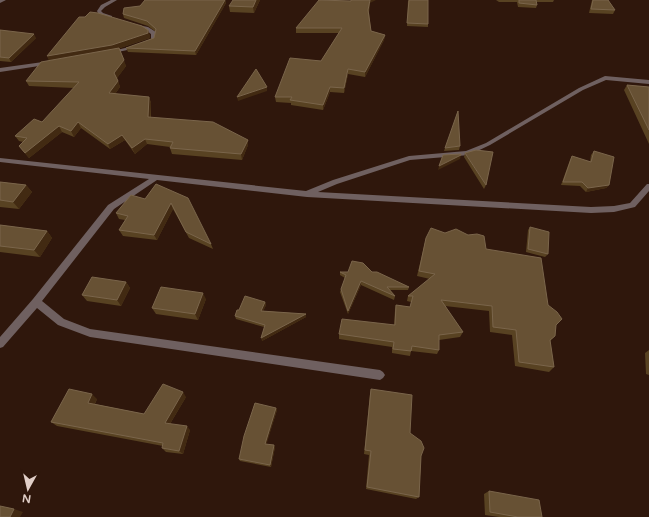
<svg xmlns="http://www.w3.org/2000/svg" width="649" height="517" font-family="'Varela Round',sans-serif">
  <rect width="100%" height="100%" fill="#2f170c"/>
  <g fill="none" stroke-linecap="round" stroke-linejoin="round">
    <path fill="#6f6060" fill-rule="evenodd" d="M0,0H6L0,3Z
      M111,0H117L105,7L101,11L103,13L112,16V18L99,15L97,11L101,5Z
      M133,24L148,27L156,32L155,41L142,47L108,54V52L138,45L151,39V34L144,29L133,26Z
      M50,61L52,62V64L0,72V68Z
      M605,76L649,80V84L606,80L583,90L490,145L469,155L410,160L337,184L318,192L591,207L614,206L630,203L647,184H649V191L635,207L614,212L591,213L307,197L157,180L114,209L42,301L64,319L90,329L380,370L383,372L385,375L383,378L380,380L90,337L58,325L37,308L3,347L0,348V337L33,299L108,205L149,179L0,162V158L306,191L333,180L409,156L466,151L486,143L579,88Z"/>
  </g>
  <path fill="#584222" d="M145,0H225L226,3L196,55L128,52L126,48L154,38L156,32L148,26L124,18L123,14L140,6Z
    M260,0L254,13L230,12L229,6Z
    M408,0L428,24V27L407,26Z
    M496,0H554L553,2H537V5L536,8L518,7L517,2H499Z
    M592,0H608L615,10L613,14L589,13Z
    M370,3L369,12L371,31L385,35L384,40L365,77L348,74L344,93L330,92L323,110L291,105V103L276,102L275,97L321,61L339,33H296V28Z
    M0,30L36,38L11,62L0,61Z
    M150,35V38L117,49L126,66L117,78L120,87L115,94L149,97L151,103V118L248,140V145L242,160L172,154L170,148V147L147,144L135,154L125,140L110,149L81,128L74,137L62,132L29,158L23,151L19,146L23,142L19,141L15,136L42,122L74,88L29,86L26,81L49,61Z
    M627,85L649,87V144L624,90Z
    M460,146L459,150L444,151L445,148Z
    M594,151L609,185L606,188L586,192L580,186L561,185L570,160L572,156L590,162L591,155Z
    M465,153L486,185L484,189L464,157Z
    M0,182L26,185L32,192L19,209L0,207Z
    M156,184L211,244L213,249L189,238L173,209L157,240L123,236L119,230L125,220L119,219L116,213L145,199Z
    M0,225L47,231L52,238L40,257L0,252Z
    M530,227L548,254L545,257L526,252L528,230Z
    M426,238L486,249L548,305L556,325L555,336L550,341L554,367L549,372L515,366L512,335L490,332L489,311L445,306L463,332L460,337L439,340V350L437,354L411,351L410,356L392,353V347L339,339V334L394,325L395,310L396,305L410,307L411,302L407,301L408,296L430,279L417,276Z
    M340,272H372L409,287L408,290H390L395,296L394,300L361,285L348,314L340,292L341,289L345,278L340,275Z
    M126,282L130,288L121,306L87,301L82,295Z
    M206,299L198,320L156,314L152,308Z
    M265,302L266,305L263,311L306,314V317L262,341L264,327L236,319L235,316L239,310Z
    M649,350V375L646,374L645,353Z
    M371,389L410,433L421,456L419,497L416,499L366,489L369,455L364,454L370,394Z
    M186,397L170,424L190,430L183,454L166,452L162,448L163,446L57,426L51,422L97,399L95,404L144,414Z
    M276,408L277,410L266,444L275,447L271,467L240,461L239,459Z
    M489,491L542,517H499L485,515L484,494Z"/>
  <path fill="#422a12" d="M225,0L226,3L196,55L195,51Z
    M256,0H260L254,13L253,7Z
    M370,0H376L370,3L368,15Z
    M148,30L150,35V38L114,50L49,61L47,56Z
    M34,34L36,38L11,62L9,58Z
    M385,35L384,40L365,77V72Z
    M124,60L126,66L117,78L114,73Z
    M348,69V74L344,93V88Z
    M118,81L120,87L112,98L109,93Z
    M267,87V91L238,101L237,97Z
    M330,87V92L323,110V105Z
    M149,97L151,103L150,123L148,117Z
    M78,122L81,128L74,137L71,131Z
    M59,126L62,132L29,158L25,153Z
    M122,135L125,140L110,149L108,144Z
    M145,139L147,144L135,154L132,148Z
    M248,140V145L242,160L241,154Z
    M461,155L460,159L438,170L439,166Z
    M26,185L32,192L19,209L13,202Z
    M609,185L606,188L586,192L588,188Z
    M171,203L173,209L157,240L154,235Z
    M47,231L52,238L40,257L34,250Z
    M361,281V285L348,314V311Z
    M126,282L130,288L121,306L117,300Z
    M203,293L206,299L198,320L195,314Z
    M265,302L266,305L262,314L261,311Z
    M306,314V317L262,341L261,338Z
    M183,392L186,397L168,427L165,423Z
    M92,394L97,399L93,407L88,403Z
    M276,408L277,410L266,446L265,444Z
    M187,426L190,430L183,454L179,451Z
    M274,445L275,447L271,467L270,465Z
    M14,509L23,512L20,517H10Z"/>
  <path fill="#675134" stroke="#7a654b" d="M145,0H225L195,51L126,48L154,38L156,29L147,21L123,14L124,8L140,6Z
    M233,0H256L253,7L229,6Z
    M319,0L351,1V0H370L368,10L371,31L385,35L365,72L348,69L344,88L330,87L323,105L290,100L292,97H275L290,58L321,61L342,28H296Z
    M409,0H428V24L407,23Z
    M519,0H536L537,5L519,3Z
    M593,0H608L615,10L591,9Z
    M90,12L98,13L142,26L148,30V33L112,45L47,56L79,17H85Z
    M0,30L34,34L9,58L0,57Z
    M119,48L124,60L114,73L118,81L109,93L149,97L148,117L213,122L248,140L241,154L170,148L173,142L145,139L132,148L122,135L108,144L78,122L71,131L59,126L25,153L19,146L27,138L15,136L34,119L42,122L79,82L26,81L41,62Z
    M256,69L267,87L237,97Z
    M627,85L649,87V130Z
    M458,111L460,146L445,148Z
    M476,150L493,152L486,185L465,153Z
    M594,151L614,157L609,185L588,188L582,182H563L572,156L591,162Z
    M461,154V155L439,166L443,155Z
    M0,182L26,185L13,202L0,200Z
    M156,184L188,198L211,244L186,232L171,203L154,235L119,230L128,216L116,213L131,195L145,199Z
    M0,225L47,231L34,250L0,246Z
    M530,227L549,232L548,254L528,249Z
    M431,228L445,233L456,229L468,235L477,234L484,236L486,249L541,258L548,305L557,312L562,319L556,325L555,336L550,340L554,367L519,362L516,330L493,327L492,306L441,300L463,332L439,335V350L412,346L411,351L393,349L394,342L339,334L342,319L395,325L396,305L410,307L413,296H408L435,274L419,271L426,238Z
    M352,261L363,263L372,272H377L409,287H387L395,296L361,281L348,311L341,289L346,275L340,272H348Z
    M92,277L126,282L117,300L82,295Z
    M161,287L203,293L195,314L152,308Z
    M245,296L265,302L261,311L306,314L261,338L265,325L235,316L237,310H239Z
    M163,384L183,392L165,423L187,426L179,451L162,448L163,443L51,422L69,389L92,394L88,403L144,414Z
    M371,389L412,395L410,433L421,441L424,448L421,456L419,497L367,487L371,451L365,450Z
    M255,403L276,408L265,444L274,445L270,465L239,459L244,436Z
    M489,491L539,500L542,517H518L490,512Z
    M0,506L14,509L10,517H0Z"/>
  <g transform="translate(28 489) rotate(188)" stroke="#2f170c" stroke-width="3" paint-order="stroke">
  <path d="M0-3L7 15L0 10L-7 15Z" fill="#e1cfc8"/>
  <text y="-6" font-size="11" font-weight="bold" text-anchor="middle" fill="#e1cfc8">N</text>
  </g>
</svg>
